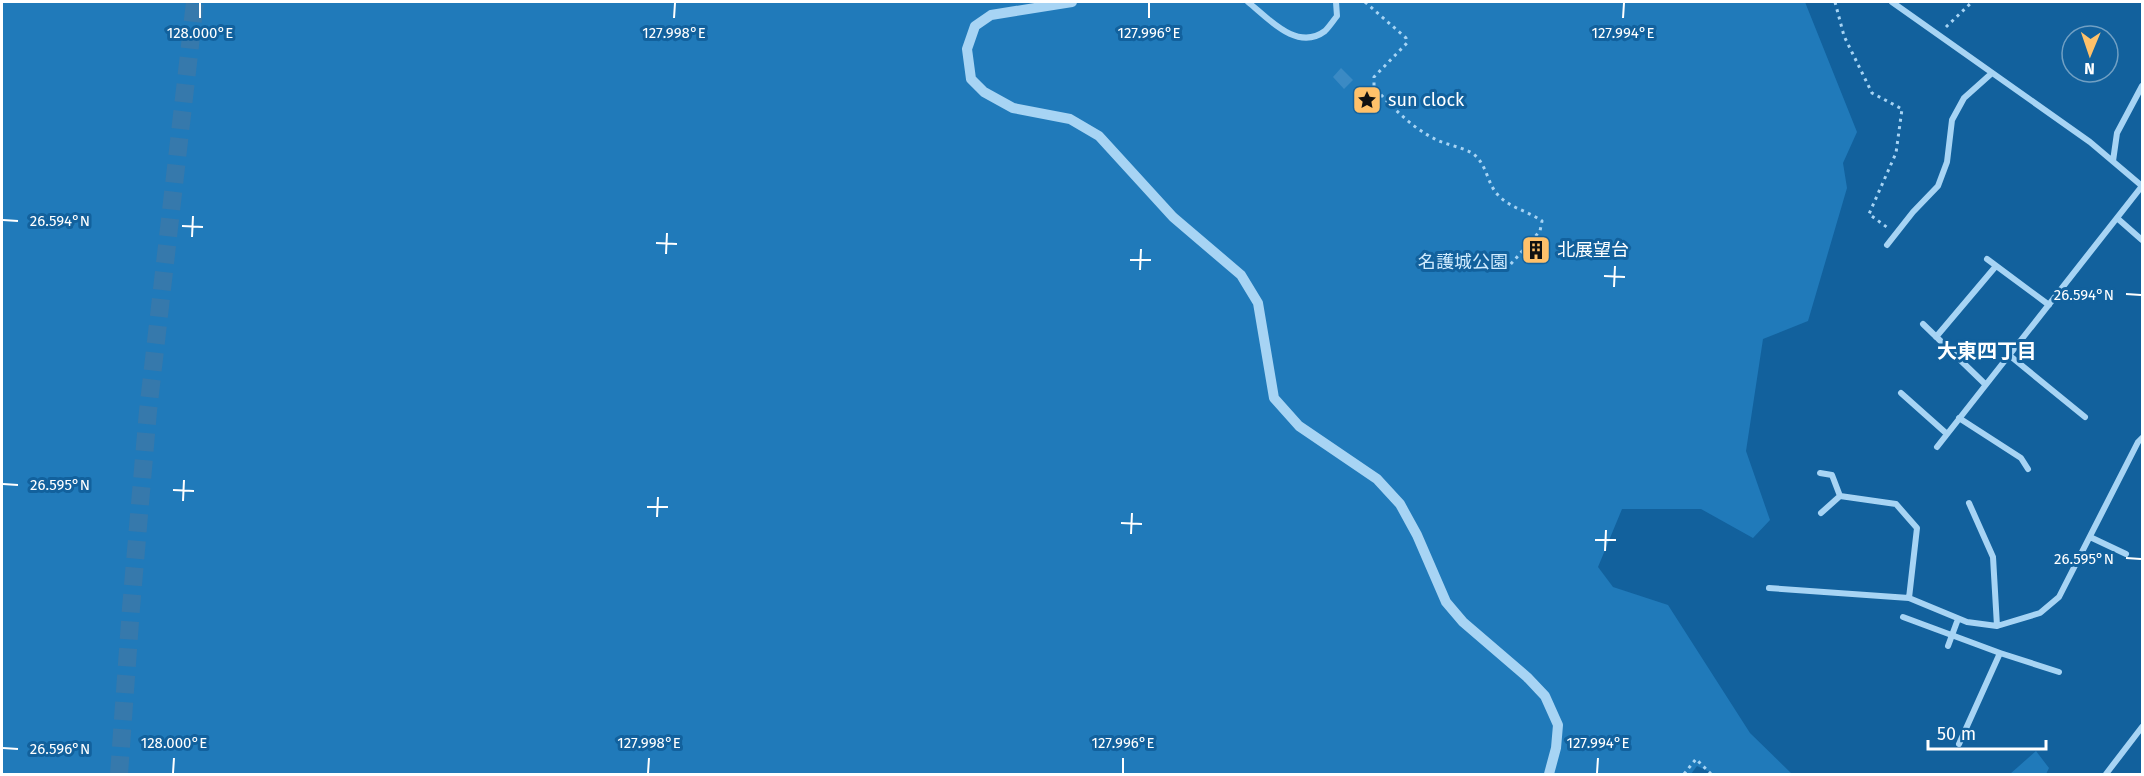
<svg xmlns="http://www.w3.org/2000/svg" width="2144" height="776" font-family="'Fira Sans','Noto Sans JP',sans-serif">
  <rect width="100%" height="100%" fill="#12619d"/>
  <path fill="#207aba" d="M2,2H1805L1857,132L1843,163L1847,188L1808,321L1763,339L1746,451L1770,520L1753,538L1701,509H1622L1598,567L1613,587L1668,605L1750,733L1792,774H1714L1697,766L1691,774H2Z
    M2036,751L2049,768L2046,774H2010Z"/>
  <path fill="#3b8ac4" d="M1341,68L1353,80L1344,89L1333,77Z"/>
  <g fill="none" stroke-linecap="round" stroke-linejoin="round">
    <path stroke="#3679ac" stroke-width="18" stroke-dasharray="18 9" stroke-linecap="butt" d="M119,774L131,608L148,411L195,2"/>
    <path stroke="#a7d4f4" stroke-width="3" stroke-dasharray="3 4.5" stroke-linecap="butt" d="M1365,2L1406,38L1407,43L1374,77V87C1391,106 1410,126 1433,138C1445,145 1460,146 1472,153C1487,163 1487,184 1498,195C1510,208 1528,211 1542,221L1540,231L1510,265
      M1835,2L1844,36L1872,93L1902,109L1896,153L1869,214L1888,228
      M1946,27L1972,2
      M1684,774L1696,759L1711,774"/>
    <path stroke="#a7d4f4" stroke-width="6" d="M1248,2C1268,18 1297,52 1325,31C1329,27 1333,21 1337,16L1336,2
      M1892,2L2090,142L2142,186
      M2113,161L2117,133L2142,86
      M2117,218L2142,240
      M1887,245L1913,212L1938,186L1947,162L1952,120L1964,98L1992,73
      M1987,259L2049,305
      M1923,324L1985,384
      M1936,337L1996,266
      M2009,355L2085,417
      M1901,393L1947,434
      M1959,418L2021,458L2028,469
      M1937,447L2142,186
      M1820,473L1832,475L1840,496L1896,504L1917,528L1909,598L1967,622L1997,626L2040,613L2059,597L2138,442L2142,438
      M1969,503L1993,557L1997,626
      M1821,513L1840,496
      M2090,537L2126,554
      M1769,588L1909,598
      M1903,617L2000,653L2059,672
      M1948,646L1958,619
      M1959,744L2000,653
      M2106,774L2142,727"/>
    <path stroke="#a7d4f4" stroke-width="10" d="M1072,2L991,15L975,26L967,49L971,79L984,92L1013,108L1070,119L1099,136L1173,217L1241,275L1258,303L1274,398L1299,426L1377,479L1400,504L1417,535L1446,602L1463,622L1527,677L1545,696L1558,725L1556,748L1549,774"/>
  </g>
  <path fill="none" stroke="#fff" stroke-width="2" d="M200,18V3M674,18L675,3M1149,18V3M1623,18L1624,3M3,220L18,221M182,226L203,227M192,237L193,216M656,243L677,244M666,254L667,233M1130,260H1151M1140,270L1141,249M1604,276L1625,277M1614,287L1615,266M2126,294L2141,295M3,484L18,485M173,490L194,491M183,501L184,480M647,507H668M657,517L658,497M1121,523L1142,524M1131,534L1132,513M1595,540H1616M1605,551L1606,530M2126,558L2141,559M3,748L18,749M173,773L174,758M648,773L649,758M1123,773V758M1597,773L1598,758"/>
  <defs>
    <g id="sight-square" transform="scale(1.5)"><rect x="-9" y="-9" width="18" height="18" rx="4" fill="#ffc16a" stroke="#12619d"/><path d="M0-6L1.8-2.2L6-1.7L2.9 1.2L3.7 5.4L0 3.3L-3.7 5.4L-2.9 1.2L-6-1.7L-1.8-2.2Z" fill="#111"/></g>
    <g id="building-square" transform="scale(1.5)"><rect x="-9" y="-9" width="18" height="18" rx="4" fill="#ffc16a" stroke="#12619d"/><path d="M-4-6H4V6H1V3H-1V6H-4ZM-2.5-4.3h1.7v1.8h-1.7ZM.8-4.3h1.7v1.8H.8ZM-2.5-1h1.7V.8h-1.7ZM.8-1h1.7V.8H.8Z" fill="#111"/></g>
  </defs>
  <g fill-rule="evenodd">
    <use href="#sight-square" x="1367" y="100"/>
    <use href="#building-square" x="1536" y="250"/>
  </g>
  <g text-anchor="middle" stroke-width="6" stroke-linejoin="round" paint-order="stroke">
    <g font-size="18" fill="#fff" stroke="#12619d" text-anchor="start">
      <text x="1388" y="106">sun clock</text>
      <text x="1557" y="256">北展望台</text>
    </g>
    <g font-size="18" fill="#d0ebfe" stroke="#12619d">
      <text x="1463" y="268">名護城公園</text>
    </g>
    <g font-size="20" font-weight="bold" fill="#fff" stroke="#12619d">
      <text x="1987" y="358">大東四丁目</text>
    </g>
  </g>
  <g font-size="15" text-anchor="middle" fill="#fff" stroke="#12619d" stroke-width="6" stroke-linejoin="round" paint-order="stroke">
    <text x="200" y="38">128.000°E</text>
    <text x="674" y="38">127.998°E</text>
    <text x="1149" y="38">127.996°E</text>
    <text x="1623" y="38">127.994°E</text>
    <text x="60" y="226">26.594°N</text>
    <text x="2084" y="300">26.594°N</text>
    <text x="60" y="490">26.595°N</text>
    <text x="2084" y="564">26.595°N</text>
    <text x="174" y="748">128.000°E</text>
    <text x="649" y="748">127.998°E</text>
    <text x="1123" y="748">127.996°E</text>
    <text x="1598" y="748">127.994°E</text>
    <text x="60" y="754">26.596°N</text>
  </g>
  <rect width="2144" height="776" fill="none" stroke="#ffffff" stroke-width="6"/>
  <g transform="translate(2090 54) rotate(182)"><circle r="28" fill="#12619d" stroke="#71a0c4" stroke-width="1.5"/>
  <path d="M0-4.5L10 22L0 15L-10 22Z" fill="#ffc16a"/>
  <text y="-9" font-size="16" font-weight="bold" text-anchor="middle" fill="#ffffff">N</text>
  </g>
  <path d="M1928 740v9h118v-9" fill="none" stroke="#ffffff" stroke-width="3"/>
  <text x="1937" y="740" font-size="18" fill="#ffffff" stroke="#12619d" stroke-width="4.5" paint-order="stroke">50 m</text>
</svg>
